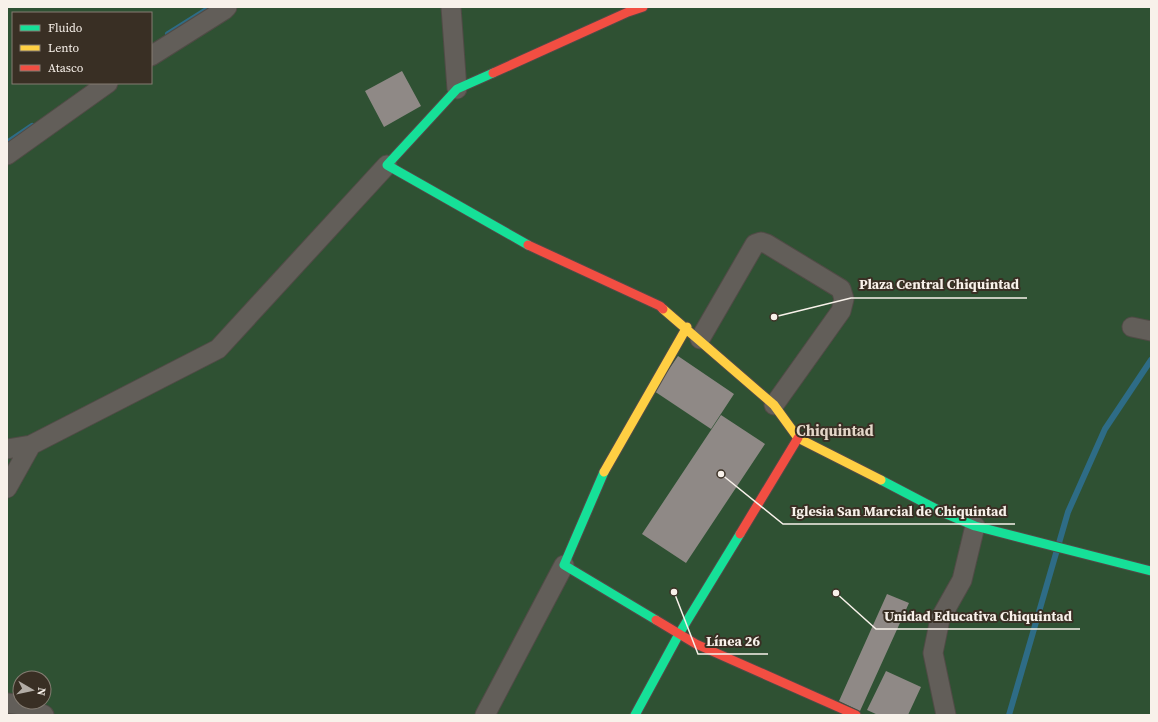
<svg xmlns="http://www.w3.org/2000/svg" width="1158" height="722" font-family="'Source Serif 4',serif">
  <rect width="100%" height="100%" fill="#342f29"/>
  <path fill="#2f5133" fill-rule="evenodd" d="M7,7H1151V715H7ZM13,13H151V83H13ZM20,678H44V702H20Z"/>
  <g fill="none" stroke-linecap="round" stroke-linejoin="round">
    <path stroke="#2e6c86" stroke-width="6" d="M168,34L211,7
      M7,143L32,126
      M1009,715L1068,512L1105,429L1151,360"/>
  </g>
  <path fill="#8f8986" d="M402,71L421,106L384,127L365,91Z
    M678,356L734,394L711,429L654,391Z
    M721,415L765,444L686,563L642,534Z
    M887,594L909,603L860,711L839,701Z
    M886,671L921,687L908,715H878L867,710Z"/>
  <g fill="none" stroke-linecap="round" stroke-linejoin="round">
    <g stroke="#504b46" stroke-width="21">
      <path id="street" d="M451,7L457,89
        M151,56L224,10L227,7
        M7,155L108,83
        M1132,327L1151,331
        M700,339L755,244L761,242L767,244L841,289L844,299L841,311L774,405
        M7,449L31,445L218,349L387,165
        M7,488L31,445
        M7,703L22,705L44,715
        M485,715L564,565
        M946,715L933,653L940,619L962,580L975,526"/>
    </g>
    <g stroke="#504b46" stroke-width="11">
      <path id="fast" d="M493,73L457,89L387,165L528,245
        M604,472L564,565L656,620
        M881,480L944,513L975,526L1151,571
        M635,715L679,634L740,534"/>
    </g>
    <g stroke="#504b46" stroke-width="11">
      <path id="slow" d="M663,309L774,405L798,438L881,480
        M604,472L687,327"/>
    </g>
    <g stroke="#504b46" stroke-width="11">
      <path id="jam" d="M493,73L628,12L643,7
        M528,245L660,306L663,309
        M740,534L798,438
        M656,620L696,644L856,715"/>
    </g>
    <use href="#street" stroke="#625e59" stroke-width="19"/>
    <use href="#fast" stroke="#16e098" stroke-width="9"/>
    <use href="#slow" stroke="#ffcf43" stroke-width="9"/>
    <use href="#jam" stroke="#f24e42" stroke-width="9"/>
  </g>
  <g text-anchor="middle" stroke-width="4" stroke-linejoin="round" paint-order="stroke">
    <g font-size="15" font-weight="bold" fill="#e4d7c9" stroke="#392f24">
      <text x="835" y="436">Chiquintad</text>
    </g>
  </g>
  <path fill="none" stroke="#f8f1ea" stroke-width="1.5" d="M774 317L851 298H1027M721 474L783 524H1015M836 593L876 629H1080M674 592L698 654H768"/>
  <g fill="#f8f1ea" stroke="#392f24" stroke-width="1.5">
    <circle cx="774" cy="317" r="4"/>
    <circle cx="721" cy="474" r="4"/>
    <circle cx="836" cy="593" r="4"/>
    <circle cx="674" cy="592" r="4"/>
  </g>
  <g font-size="14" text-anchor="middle" font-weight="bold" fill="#f8f1ea" stroke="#392f24" stroke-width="4" stroke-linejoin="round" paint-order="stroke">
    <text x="939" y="289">Plaza Central Chiquintad</text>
    <text x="899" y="516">Iglesia San Marcial de Chiquintad</text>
    <text x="978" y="621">Unidad Educativa Chiquintad</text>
    <text x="733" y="646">Línea 26</text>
  </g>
  <rect width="1158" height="722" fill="none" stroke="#f8f1ea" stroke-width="16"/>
  <rect x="12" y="12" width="140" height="72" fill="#392f24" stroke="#857d73"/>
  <rect x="20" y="25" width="20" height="6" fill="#16e098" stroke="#857d73"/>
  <text x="48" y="32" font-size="12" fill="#f8f1ea">Fluido</text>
  <rect x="20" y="45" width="20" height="6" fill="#ffcf43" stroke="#857d73"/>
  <text x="48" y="52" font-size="12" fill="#f8f1ea">Lento</text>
  <rect x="20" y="65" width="20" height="6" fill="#f24e42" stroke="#857d73"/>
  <text x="48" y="72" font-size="12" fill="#f8f1ea">Atasco</text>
  <g transform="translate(32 690) rotate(99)"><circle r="19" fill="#392f24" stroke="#857d73"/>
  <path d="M0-3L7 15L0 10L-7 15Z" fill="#b3ada6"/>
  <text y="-6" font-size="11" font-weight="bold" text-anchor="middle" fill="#f8f1ea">N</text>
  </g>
</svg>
